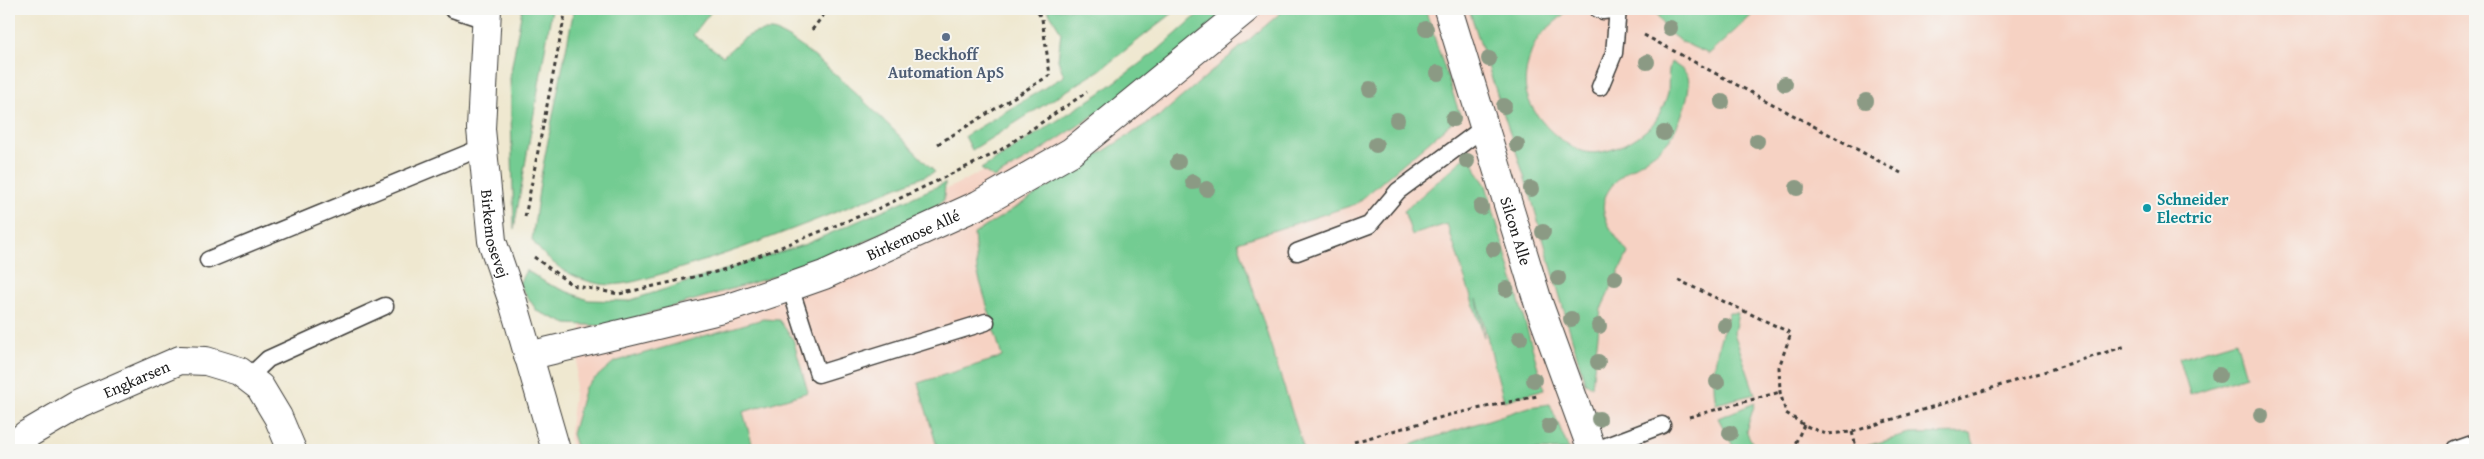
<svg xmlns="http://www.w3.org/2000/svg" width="2484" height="459" font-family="'Gentium Book Plus',serif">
  <rect width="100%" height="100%" fill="#f6f6f2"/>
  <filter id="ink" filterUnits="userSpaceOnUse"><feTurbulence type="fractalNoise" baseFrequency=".02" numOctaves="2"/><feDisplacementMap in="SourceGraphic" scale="10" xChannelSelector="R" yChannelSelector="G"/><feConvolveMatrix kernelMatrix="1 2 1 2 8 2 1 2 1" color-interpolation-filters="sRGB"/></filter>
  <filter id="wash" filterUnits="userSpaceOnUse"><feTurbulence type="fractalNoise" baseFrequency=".0096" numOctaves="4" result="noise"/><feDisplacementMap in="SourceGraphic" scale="20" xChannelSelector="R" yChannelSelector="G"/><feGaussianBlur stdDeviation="1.12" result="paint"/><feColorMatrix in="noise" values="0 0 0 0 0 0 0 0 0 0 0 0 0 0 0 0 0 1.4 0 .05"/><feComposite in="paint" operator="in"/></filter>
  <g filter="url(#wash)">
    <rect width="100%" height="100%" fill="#efe8d0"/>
    <path fill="#f6d2c3" d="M1211,9H2475V450H572L569,439L582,323L864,229L1023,152L1155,59Z"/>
    <path fill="#73cc92" stroke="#487457" d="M522,9H552L514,229L510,77Z
      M574,9H713L693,35L723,56C739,43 748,30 771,31C802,33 909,146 935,172C850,206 767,242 678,269C656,275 623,288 600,284C572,279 548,263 532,240L541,176Z
      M1047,9H1178L1100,70L972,150L965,136L1064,76L1058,60L1061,32Z
      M1204,9H1229L1153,76L1037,153L994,178L981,169L1099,94L1158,50Z
      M1285,9H1425L1460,115L1356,204L1238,242L1304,450H938L918,383L1002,357L977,271L974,234L1162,114Z
      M1469,9H1556L1565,13C1556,22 1544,30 1537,40C1529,54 1522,79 1527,95C1534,118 1560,144 1582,151C1604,159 1643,138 1656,120C1660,113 1667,100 1668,92C1669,81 1667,73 1671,62C1677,66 1685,70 1688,77C1693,91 1677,132 1667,142C1649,162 1618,170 1606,195C1596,216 1617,237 1628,253L1601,309L1592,386L1585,383L1531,197Z
      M1655,9H1759L1709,54C1682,42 1666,38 1655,9Z
      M1470,153L1477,172L1486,185L1544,389L1504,401L1477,299L1484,337L1447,224L1412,235L1404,211Z
      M945,183L944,200L933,208L860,244L769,278L606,326L567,324L537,311L519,284L526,270L548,284L588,300L628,301L806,244Z
      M1729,313H1738L1734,333L1755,394L1716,404C1710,372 1718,342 1729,313Z
      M763,319L779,320L793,339L808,392L743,412L754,450H577L572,434L585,387L614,362Z
      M2236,341L2246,376L2190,394L2179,358Z
      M1755,403L1746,431L1756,450H1735L1718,418Z
      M1550,404L1569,450H1394L1529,407Z
      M1970,433L1976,450H1867L1866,446L1910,434Z"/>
  </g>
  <g filter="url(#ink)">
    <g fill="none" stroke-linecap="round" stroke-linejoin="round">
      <g stroke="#3c3b37" stroke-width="19">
        <path id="service" d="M452,9L485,20
          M1598,9L1603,11L1619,9
          M1600,87L1614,53L1618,9
          M1297,252L1369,225L1398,191L1486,126
          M208,260L483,147
          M790,287L818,374L986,322
          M248,378L268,359L385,306
          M1596,450L1662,425
          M2455,450L2475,443"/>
      </g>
      <g stroke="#3c3b37" stroke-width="30">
        <g id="minor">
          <path id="s1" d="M1448,9L1539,305L1592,450"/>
          <path id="s2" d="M528,356L728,308L790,287L824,275L978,205L1071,152L1246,9"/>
          <path id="s3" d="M9,449L26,435L79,404L180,360L206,361L239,371L260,387L278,417L292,450"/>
        </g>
      </g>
      <g stroke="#3c3b37" stroke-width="30">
        <g id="tertiary">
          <path id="s4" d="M487,9L481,129L492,241L513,302L556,450"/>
        </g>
      </g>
      <path stroke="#3c3b37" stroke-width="3" stroke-dasharray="4 4" stroke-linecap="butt" d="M812,30L828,9
        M1644,35L1901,173
        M938,144L1050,75L1042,19L1036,9
        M525,217L566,9
        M534,257L572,285L619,294L720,271L875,210L996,153L1087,92
        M1678,280L1791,333L1779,367L1780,392L1786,413L1804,425L1826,434L1852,432L2126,346
        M1689,417L1780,392
        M1852,432L1857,450
        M1354,442L1449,415L1537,396
        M1792,450L1804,425"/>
      <use href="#service" stroke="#fff" stroke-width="16"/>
      <use href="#minor" stroke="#fff" stroke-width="28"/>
      <use href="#tertiary" stroke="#fff" stroke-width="28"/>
    </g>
    <g fill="#8b9a84">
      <circle cx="1670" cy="28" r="8"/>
      <circle cx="1426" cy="29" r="8"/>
      <circle cx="1489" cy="59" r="8"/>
      <circle cx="1647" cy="62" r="8"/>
      <circle cx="1438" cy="73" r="8"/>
      <circle cx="1785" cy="84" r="8"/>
      <circle cx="1370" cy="89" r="8"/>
      <circle cx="1866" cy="101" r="8"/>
      <circle cx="1722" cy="102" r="8"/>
      <circle cx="1504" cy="106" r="8"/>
      <circle cx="1453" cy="119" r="8"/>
      <circle cx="1397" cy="120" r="8"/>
      <circle cx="1664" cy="133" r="8"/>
      <circle cx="1757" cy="141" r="8"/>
      <circle cx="1376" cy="145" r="8"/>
      <circle cx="1517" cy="145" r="8"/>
      <circle cx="1467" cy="161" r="8"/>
      <circle cx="1178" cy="162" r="8"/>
      <circle cx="1193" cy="182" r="8"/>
      <circle cx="1797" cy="188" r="8"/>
      <circle cx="1207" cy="189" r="8"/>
      <circle cx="1531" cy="189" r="8"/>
      <circle cx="1481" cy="207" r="8"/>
      <circle cx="1543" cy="232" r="8"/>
      <circle cx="1493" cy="249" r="8"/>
      <circle cx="1558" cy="278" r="8"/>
      <circle cx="1615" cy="278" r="8"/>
      <circle cx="1506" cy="289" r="8"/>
      <circle cx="1571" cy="319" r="8"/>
      <circle cx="1599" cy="326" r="8"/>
      <circle cx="1725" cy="326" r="8"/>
      <circle cx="1520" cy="338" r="8"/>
      <circle cx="1598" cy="362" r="8"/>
      <circle cx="2219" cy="375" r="8"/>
      <circle cx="1534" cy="380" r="8"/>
      <circle cx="1717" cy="382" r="8"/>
      <circle cx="2261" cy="415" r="8"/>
      <circle cx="1599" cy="419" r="8"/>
      <circle cx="1549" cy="426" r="8"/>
      <circle cx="1730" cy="433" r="8"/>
    </g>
  </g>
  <circle fill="#5c6f8a" stroke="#f6f6f2" stroke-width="2" cx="946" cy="37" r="5"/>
  <circle fill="#0f9aa8" stroke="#f6f6f2" stroke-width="2" cx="2147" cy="208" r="5"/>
  <g text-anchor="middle" stroke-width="4" stroke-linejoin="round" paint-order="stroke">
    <g font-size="16" font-weight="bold" fill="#4e5e75" stroke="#f6f6f2">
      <text x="946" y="60">Beckhoff<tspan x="946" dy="18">Automation ApS</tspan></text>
    </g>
    <g font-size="16" font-weight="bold" fill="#0d838f" stroke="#f6f6f2" text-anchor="start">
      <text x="2157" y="205">Schneider<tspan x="2157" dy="18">Electric</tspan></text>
    </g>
    <g font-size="16" fill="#1c1c1c" stroke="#f6f6f2">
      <text dy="6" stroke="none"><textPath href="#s1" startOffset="232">Silcon Alle</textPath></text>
      <text dy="6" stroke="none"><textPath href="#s4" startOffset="226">Birkemosevej</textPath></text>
      <text dy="6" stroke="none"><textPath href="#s2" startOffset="405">Birkemose Allé</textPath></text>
      <text dy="6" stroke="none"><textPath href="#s3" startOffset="146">Engkarsen</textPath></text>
    </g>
  </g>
  <rect width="2484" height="459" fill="none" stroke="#f6f6f2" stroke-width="30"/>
</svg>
